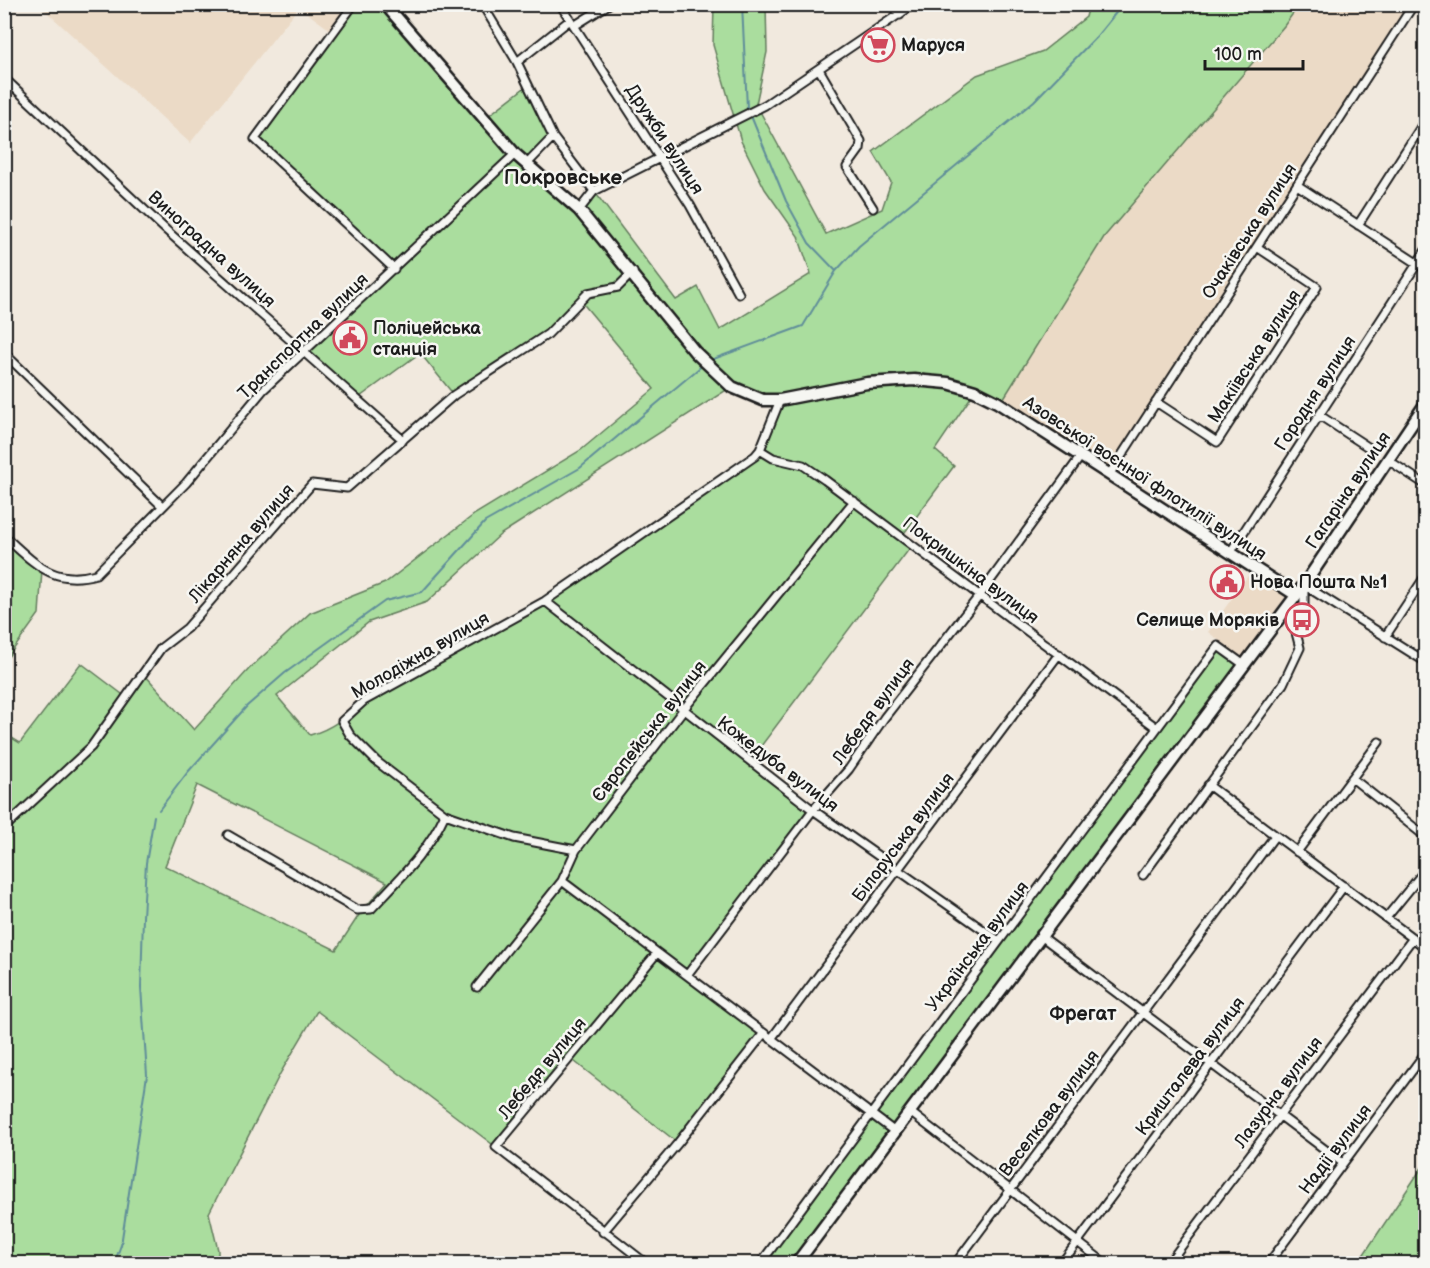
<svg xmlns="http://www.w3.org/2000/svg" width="1430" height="1268" font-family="'Balsamiq Sans',sans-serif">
  <rect width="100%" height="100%" fill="#f1e9de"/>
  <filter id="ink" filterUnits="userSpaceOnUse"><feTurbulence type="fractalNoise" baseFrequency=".0167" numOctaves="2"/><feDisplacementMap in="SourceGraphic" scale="12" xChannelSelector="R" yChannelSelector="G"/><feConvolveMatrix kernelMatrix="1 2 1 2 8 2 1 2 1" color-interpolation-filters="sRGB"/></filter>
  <g filter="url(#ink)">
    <path fill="#ebdac6" d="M39,5H354L333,32L299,7L190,143Z
      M1299,5H1410L1108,470L1002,401L1104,237L1284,26Z
      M1252,570L1286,596L1242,658L1208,632Z"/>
    <path fill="#aadd9e" stroke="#637c5d" stroke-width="1.5" fill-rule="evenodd" d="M354,5H385L484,119L528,85L553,137L526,164L579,210L594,191L676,300L698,287L720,330L811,274L798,236L765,189L741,141L713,45L714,5H766L767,52L756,104L826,234L882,209L891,182L873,152L977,75L1043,51L1086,17L1089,5H1299L1284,26L1104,237L1002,401L975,391L935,450L954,466L902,536L913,544L749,762L813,810L687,975L764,1033L678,1143L570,1058L496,1147L317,1011L281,1072L209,1213L218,1250V1263H5L4,733L20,743L81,663L126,697L144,674L194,730L249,669L310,613L385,583L475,514L581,450L654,389L580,300L563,322L454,395L420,353L357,399L306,353L394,269L255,139ZM731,387L780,400L755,456L545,601L364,701C347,716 332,729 310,735L277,696L369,622L427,602L501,534ZM197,785L387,882L359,915L336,950L165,866Z
      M5,536L42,569L39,614L5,661Z
      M1218,646L1239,662L790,1263L760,1264Z
      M1425,1163V1263H1358Z"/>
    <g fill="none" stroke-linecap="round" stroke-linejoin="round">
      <path stroke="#608e99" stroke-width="2" d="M742,4L747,108
        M751,116L786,201L809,243L835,270
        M708,361L803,326L836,271L859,246L1034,101L1097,36L1123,4
        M159,810L187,773L247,706L285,673L385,601L422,592L485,522L580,468L704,364
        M114,1264L121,1245L147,1075L141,987L143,917L146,863L154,816"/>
      <g stroke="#1c1c1c" stroke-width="11">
        <path id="street" d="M354,4L255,139L394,269
          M482,4L517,62L553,137L594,191
          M560,4L690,205L739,294
          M892,4L900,15
          M390,9L398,4
          M574,26L609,4
          M517,62L570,20
          M820,71L861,141L860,149L847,167L873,208
          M4,78L166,230L403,440
          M526,165L553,137
          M1297,185L1426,269
          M579,210L594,191L765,105L914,4
          M1358,225L1426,119
          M4,353L162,506
          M1156,402L1217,442L1317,287L1257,247
          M1319,415L1371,449
          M760,450L773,458L803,465L825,480L1157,728
          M1388,460L1426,485
          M1109,475L1414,4
          M4,536C35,563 52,586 96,574L186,483L263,390L515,154
          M1230,553L1426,250
          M1304,585L1426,662
          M545,601L813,810L999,941
          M1294,625L1304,613V586
          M1385,637L1426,575
          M1352,778L1426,837
          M1208,785L1426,948
          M4,828L91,747L161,648L187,628L312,484L347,488L454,395L548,334L588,293L618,287L633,272
          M228,835L357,910L371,909C399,879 428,852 445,814
          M576,850L514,838L445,814L376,761L350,735L342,721L364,701L545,601L755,456L760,450L780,400
          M1297,852L1379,742
          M1143,875L1283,684L1300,648L1294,625
          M562,881L895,1132
          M1386,918L1426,869
          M1041,936L1343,1163
          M687,975L813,810L849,769L884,718L980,595L1081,456
          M477,987L562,881L576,850L683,710L854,501
          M771,1039L1059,654
          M910,1112L1106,1264
          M603,1232L678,1143L764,1033
          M647,1264L496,1147L657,953
          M760,1264L1218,646L1243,664
          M955,1264L1274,837
          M1061,1264L1344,886
          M1168,1264L1413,938
          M1268,1264L1426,1052"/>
      </g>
      <g stroke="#1c1c1c" stroke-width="15">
        <path id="secondary" d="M385,4L515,154L579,210L695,352L732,387L763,400H780L867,383L914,380L948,383L975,391L997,402L1296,595
          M796,1264L1304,585L1426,403"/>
      </g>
      <use href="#street" stroke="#f6f6f2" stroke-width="7"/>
      <use href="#secondary" stroke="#f6f6f2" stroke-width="10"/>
    </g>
  </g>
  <defs>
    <g id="supermarket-ring" transform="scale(1.725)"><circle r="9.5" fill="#f6f6f2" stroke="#d1495b" stroke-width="1.5"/><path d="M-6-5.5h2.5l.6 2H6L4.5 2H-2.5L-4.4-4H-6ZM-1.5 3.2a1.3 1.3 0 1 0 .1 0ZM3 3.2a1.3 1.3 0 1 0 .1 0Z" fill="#d1495b"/></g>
    <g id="civic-ring" transform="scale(1.725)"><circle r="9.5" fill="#f6f6f2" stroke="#d1495b" stroke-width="1.5"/><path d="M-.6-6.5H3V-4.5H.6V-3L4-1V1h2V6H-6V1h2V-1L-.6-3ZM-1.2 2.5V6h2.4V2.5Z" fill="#d1495b"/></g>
    <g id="bus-ring" transform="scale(1.725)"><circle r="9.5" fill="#f6f6f2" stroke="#d1495b" stroke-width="1.5"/><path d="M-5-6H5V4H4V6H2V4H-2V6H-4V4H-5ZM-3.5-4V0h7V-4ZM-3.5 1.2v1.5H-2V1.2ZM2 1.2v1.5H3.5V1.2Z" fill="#d1495b"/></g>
  </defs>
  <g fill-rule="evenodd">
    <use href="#supermarket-ring" x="878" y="45"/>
    <use href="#civic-ring" x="350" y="338"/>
    <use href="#civic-ring" x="1227" y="582"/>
    <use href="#bus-ring" x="1302" y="620"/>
  </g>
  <g text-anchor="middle" stroke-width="5" stroke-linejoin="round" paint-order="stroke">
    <g font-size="18" font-weight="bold" fill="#1c1c1c" stroke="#f6f6f2" text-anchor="start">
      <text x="901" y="51">Маруся</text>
      <text x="373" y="334">Поліцейська<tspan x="373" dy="21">станція</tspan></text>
      <text x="1250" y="588">Нова Пошта №1</text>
      <text x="1279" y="626" text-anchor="end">Селище Моряків</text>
    </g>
    <g font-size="18" fill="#1c1c1c" stroke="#f6f6f2">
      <text transform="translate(665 139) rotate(57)" y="6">Дружби вулиця</text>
      <text transform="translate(1249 231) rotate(-57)" y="6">Очаківська вулиця</text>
      <text transform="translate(212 249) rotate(42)" y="6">Виноградна вулиця</text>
      <text transform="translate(303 336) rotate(-44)" y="6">Транспортна вулиця</text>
      <text transform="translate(1254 356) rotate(-57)" y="6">Макіївська вулиця</text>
      <text transform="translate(1315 393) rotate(-57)" y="6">Городня вулиця</text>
      <text transform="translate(1145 478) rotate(33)" y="6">Азовської воєнної флотилії вулиця</text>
      <text transform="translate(1348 490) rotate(-56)" y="6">Гагаріна вулиця</text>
      <text transform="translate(241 543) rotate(-49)" y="6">Лікарняна вулиця</text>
      <text transform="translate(971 570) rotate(37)" y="6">Покришкіна вулиця</text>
      <text transform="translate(420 655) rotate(-30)" y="6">Молодіжна вулиця</text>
      <text transform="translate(873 711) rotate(-54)" y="6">Лебедя вулиця</text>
      <text transform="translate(649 731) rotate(-52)" y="6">Європейська вулиця</text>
      <text transform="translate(778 764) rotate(37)" y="6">Кожедуба вулиця</text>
      <text transform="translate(903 837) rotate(-53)" y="6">Білоруська вулиця</text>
      <text transform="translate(977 946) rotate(-53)" y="6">Українська вулиця</text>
      <text transform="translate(1190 1066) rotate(-53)" y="6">Кришталева вулиця</text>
      <text transform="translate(542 1068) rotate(-50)" y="6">Лебедя вулиця</text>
      <text transform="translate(1278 1092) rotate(-53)" y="6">Лазурна вулиця</text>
      <text transform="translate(1049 1113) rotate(-53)" y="6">Веселкова вулиця</text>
      <text transform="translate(1335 1149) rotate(-53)" y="6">Надії вулиця</text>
    </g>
    <g font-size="20" font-weight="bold" fill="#1c1c1c" stroke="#f6f6f2">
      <text x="1083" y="1020">Фрегат</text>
    </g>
    <g font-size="21" font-weight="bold" fill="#1c1c1c" stroke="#f6f6f2">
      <text x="563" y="184">Покровське</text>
    </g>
  </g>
  <rect width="1430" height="1268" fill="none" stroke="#f6f6f2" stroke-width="24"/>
  <rect x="12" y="12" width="1406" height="1244" fill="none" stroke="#1c1c1c" stroke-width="2" filter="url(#ink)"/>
  <path d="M1205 60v9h98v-9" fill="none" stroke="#1c1c1c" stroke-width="3"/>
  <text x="1214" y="60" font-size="18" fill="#1c1c1c" stroke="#f6f6f2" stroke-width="4.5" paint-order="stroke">100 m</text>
</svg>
